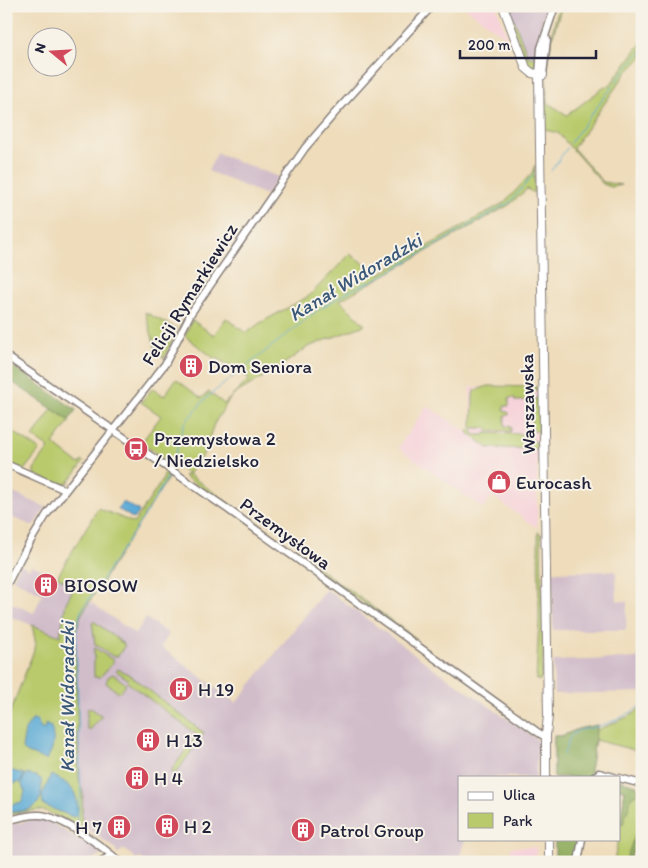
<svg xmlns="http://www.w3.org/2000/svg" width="648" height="868" font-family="Itim,sans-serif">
  <rect width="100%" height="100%" fill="#f7f3e8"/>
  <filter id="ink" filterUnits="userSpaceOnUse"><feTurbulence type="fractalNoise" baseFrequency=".02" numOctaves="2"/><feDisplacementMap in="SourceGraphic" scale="10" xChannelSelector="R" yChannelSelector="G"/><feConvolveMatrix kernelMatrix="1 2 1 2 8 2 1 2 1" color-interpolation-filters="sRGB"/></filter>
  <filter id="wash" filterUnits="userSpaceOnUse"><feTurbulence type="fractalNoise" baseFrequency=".0096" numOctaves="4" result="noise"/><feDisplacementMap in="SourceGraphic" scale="20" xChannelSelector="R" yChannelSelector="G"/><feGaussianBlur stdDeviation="1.12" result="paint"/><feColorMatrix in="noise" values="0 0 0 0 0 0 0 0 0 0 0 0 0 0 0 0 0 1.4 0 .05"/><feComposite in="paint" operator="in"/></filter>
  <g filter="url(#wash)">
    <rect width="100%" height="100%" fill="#eedcba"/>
    <path fill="#f6cfd8" d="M463,6H496L508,39Z
      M470,387H537V528L492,496L483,508L398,448L427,406L467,432L472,428Z
      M511,847H536V862H511Z"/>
    <path fill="#d1bdca" d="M509,6H547L538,34L534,57H528Z
      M217,153L221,155L279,177L266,195L208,171Z
      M6,490L46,507L33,526L6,515Z
      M20,564L29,569L32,565L75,585L66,603L60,636L6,615V601L34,613L42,594L13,579Z
      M616,571L617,601H627L626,630H553L552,572Z
      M326,589L432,667L538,740L536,777H459V839H465L458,862H147L140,858L138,860L123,849L118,854L115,851L116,849L80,823L83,793L79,781L75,634L81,615L89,601L135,634L146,618L169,634L161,647L236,703Z
      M642,658V692L554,694L553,661Z
      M37,819L52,823L103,854L85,862H6V825Z"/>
    <path fill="#b9ca6d" stroke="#6e7654" d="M505,6H509L528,57H534L536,49H538L537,64L534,68L528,66Z
      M560,6H562C552,35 542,72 548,103L567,115L603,88L610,85L642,42V57L626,73L573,148L603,182L621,185L611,187L603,184L558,133L545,130C546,88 545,47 560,6Z
      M535,165L534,193L527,189L509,205L340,300L365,325L308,347L278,368L235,394L229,400L214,424L203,455L188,474L417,639H414L184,476L188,474L141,443L161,416L141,402L153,388L164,396L176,379L201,398L209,392L224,404L250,379L217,358L215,359L185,336L192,320L214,335L226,318L246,333L260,323L309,296L350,254L379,274L505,202L532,173Z
      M145,312L177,329L164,358L157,353Z
      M489,386L537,387V389L524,401H515V398H509V406H504V410L509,413V415L505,416V426L511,427V431H488L487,428H472L473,394L475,390Z
      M539,396V433L531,429V403Z
      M52,409L70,421L53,444L79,464L82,461L84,462L68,483C58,487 44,478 34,474V469L49,448L33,437Z
      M6,427L40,450L24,470L6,462Z
      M472,429L474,435H484L485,433L524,434L537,443V449L488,448L467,432Z
      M165,470L170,475L81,615L75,634L79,781L83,793L81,829L77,827V825L45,811L39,810L6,815V723L36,645L32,625L60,636L66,603L75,585L57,577L98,508L134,523L163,479Z
      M538,532L541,534L543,657L541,680H536L539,620Z
      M92,622H95L125,645L118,656H112L95,644Z
      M95,648L113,660V663L100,677H94V649Z
      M118,669L130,675L204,733L177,772L172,773L170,772L197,735L127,682L129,680L116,671Z
      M113,674L126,684L119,693L106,683L108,677Z
      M642,707V752L595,740L589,777H554V736H562L578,729L597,725V730L632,715Z
      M88,708L92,709L102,716L90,730L87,728V711Z
      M636,785L642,793V832L628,862H614L618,839H619L625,790L619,789Z"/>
    <path fill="#92ae60" stroke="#5a684e" d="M8,363L76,410L69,420L6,378Z
      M597,725L589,777H554V736H562L578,729Z
      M619,780L636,785L641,792L632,796L623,824L620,825L625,790L619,789Z
      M642,817V832L628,862H625Z
      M555,839H579L576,862H555Z"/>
    <path fill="#5baad5" stroke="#3e6688" d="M123,502L138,510L139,512L134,519L118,509Z
      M32,720H37L41,729H45V724L51,727C55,740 54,749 46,760L28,753L22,749L25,730Z
      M6,769L24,774L21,782L11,784L6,788Z
      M26,774L36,776L41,779C42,785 42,790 41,796C36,813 22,810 6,813V804L10,805L22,802L25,792L21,783Z
      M51,775C71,784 79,791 77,815L73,817L43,805L42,795Z"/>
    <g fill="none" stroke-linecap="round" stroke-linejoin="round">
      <path stroke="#5baad5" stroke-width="1" d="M638,6L642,16
        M570,143L630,63L642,51
        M551,171L567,148
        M172,466L184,424L206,398L318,310L349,291L384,275L510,202L535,173
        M563,755C568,748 566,739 573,734C578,729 588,729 595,727C611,723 629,715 642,705
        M76,827L81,792L76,641L77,625L81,611L149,509L170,473"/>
    </g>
  </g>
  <g filter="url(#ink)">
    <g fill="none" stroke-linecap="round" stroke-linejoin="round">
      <g stroke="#887f7a" stroke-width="9">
        <path id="minor" d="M539,74L541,48L555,6
          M543,75L547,39
          M6,356L226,508L536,731L542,735H546
          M6,464L65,490
          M6,586L21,557L47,514L165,364L191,313L305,148L334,114L432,6
          M594,777L599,773L614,777
          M619,778L642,784
          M6,821C17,818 29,814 40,815C63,817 103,847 120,862
          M100,862L112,855
          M578,862L582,839"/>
      </g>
      <g stroke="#887f7a" stroke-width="10">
        <path id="major" d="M503,6L526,68L532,73L543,75
          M539,74L548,716L546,735V777
          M549,839V862"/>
      </g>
      <use href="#minor" stroke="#fff" stroke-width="6"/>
      <use href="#major" stroke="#fff" stroke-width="8"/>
    </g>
  </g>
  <defs>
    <g id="building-disc" transform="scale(1.25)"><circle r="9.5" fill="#d1495b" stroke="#f7f3e8"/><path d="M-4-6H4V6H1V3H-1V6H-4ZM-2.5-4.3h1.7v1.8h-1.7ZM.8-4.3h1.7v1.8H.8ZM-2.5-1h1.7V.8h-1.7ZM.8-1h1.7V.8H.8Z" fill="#fff"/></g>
    <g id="bus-disc" transform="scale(1.25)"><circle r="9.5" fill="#d1495b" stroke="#f7f3e8"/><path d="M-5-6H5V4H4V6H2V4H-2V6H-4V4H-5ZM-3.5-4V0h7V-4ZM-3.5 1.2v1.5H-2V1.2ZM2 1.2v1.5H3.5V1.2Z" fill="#fff"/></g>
    <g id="shop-disc" transform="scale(1.25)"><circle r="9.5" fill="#d1495b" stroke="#f7f3e8"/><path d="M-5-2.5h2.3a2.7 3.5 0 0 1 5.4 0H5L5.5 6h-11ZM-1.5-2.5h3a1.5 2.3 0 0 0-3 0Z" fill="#fff"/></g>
  </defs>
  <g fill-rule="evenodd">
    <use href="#building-disc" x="191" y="366"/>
    <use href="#bus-disc" x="136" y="449"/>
    <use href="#shop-disc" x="499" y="482"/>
    <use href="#building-disc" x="46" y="585"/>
    <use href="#building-disc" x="181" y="689"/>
    <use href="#building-disc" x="148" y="740"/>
    <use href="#building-disc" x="137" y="778"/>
    <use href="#building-disc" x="167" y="826"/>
    <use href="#building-disc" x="119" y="827"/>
    <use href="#building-disc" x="303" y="830"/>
  </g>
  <g text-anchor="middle" stroke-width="4" stroke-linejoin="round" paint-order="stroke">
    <g font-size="19" fill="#22223b" stroke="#f7f3e8">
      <text transform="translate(189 294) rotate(-58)" y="7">Felicji Rymarkiewicz</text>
      <text transform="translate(527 404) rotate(-91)" y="7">Warszawska</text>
      <text transform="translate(286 533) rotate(36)" y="7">Przemysłowa</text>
    </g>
    <g font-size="19" fill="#22223b" stroke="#f7f3e8" text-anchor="start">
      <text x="208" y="373">Dom Seniora</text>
      <text x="154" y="445">Przemysłowa 2<tspan x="154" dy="22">/ Niedzielsko</tspan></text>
      <text x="516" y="489">Eurocash</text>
      <text x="64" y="592">BIOSOW</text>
      <text x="198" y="696">H 19</text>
      <text x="166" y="747">H 13</text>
      <text x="154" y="785">H 4</text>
      <text x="184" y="833">H 2</text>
      <text x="102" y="834" text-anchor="end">H 7</text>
      <text x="320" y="837">Patrol Group</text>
    </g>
    <g font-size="20" font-style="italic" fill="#395879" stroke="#f7f3e8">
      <text transform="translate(355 277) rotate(-31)" y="7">Kanał Widoradzki</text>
      <text transform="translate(67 697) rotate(-90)" y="7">Kanał Widoradzki</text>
    </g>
  </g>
  <rect width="648" height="868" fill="none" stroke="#f7f3e8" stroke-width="25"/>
  <rect x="458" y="776" width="162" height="65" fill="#f7f3e8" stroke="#a29fa3"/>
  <rect x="468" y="792" width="25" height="8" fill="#ffffff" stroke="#a29fa3"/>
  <text x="503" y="800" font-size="15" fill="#22223b">Ulica</text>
  <rect x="468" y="813" width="25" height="15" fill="#b9ca6d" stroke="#a29fa3"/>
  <text x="503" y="826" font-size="15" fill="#22223b">Park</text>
  <g transform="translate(52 52) rotate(288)"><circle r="24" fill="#f7f3e8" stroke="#a29fa3"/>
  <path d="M0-4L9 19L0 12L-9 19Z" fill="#d1495b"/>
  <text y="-8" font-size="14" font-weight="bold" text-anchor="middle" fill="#22223b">N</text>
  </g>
  <path d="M460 50v8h136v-8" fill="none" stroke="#22223b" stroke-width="2.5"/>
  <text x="468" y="50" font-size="15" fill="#22223b" stroke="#f7f3e8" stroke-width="4" paint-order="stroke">200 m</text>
</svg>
